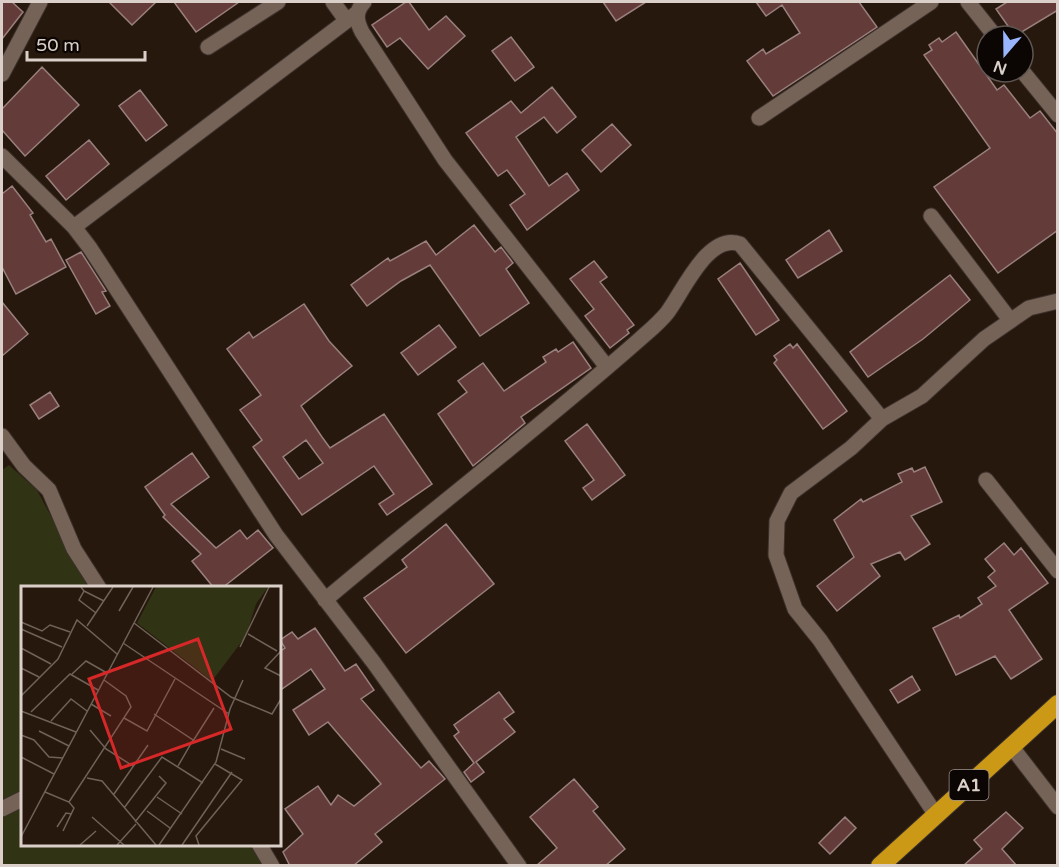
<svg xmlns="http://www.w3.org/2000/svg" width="1059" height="867" font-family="'Varela Round',sans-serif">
  <rect width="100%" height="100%" fill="#27180d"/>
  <path fill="#303314" d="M9,465L37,490L89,588H22V844L250,845L264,865L2,866V470Z"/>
  <path fill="#633b38" stroke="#99807e" stroke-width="1.5" fill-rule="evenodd" d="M2,2H12L23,12L2,39Z
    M109,2H156L132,25Z
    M174,2H239L196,32Z
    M406,2H409L429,30L446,16L465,36L428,69L400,38L387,47L372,25Z
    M603,2H646L616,21Z
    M756,2H859L877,27L773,96L747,61L763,49L766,54L800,33L782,5L766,16Z
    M1007,2H1058V10L1015,36L996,9Z
    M956,32L997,90L1004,85L1030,118L1040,111L1058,134V230L998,273L934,187L990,148L924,55L932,50L929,45L939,38L942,42Z
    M511,37L534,67L515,81L492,51Z
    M42,67L79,105L25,156L2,130V109Z
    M552,87L576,117L557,133L544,117L516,137L549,186L567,173L579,190L527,230L510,205L525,194L507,170L498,176L466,133L511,101L521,113Z
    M140,90L167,125L146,141L119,106Z
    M612,124L631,145L601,172L582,150Z
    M89,140L109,164L66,200L46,176Z
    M12,186L33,213L30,215L46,242L51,239L66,267L16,294L2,267V194Z
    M474,225L495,252L501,247L513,263L506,269L529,303L480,336L430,265L401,281L367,306L351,285L388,258L390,261L426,241L436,255Z
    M829,230L842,251L798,278L786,260Z
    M81,252L106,291L102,292L110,306L96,314L66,260Z
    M594,261L607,277L600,282L634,325L627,330L629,333L610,348L585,316L594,309L570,279Z
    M740,263L779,320L756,335L718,279Z
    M950,275L970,300L923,339L868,377L850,352Z
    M2,302L28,334L2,356Z
    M304,304L329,341L352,366L301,406L322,437L330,448L384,414L432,484L387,515L379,504L394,494L374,466L302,515L253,447L262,440L240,410L261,395L227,349L249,332L253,338ZM306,440L323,463L299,479L283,457Z
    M439,325L456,347L418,375L401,353Z
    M573,342L591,368L521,417L525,423L473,466L438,414L467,392L458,381L483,363L504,391L546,362L543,357L556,349L558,352Z
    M790,344L793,348L797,344L847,411L823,429L774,363L777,360L774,356Z
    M50,392L59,406L39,419L30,405Z
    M587,424L625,475L592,500L583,488L594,480L565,441Z
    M192,453L209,477L171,504L216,548L240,530L247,539L258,530L273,548L222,588H214L192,561L201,554L163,517L165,515L145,487Z
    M925,467L942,502L911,516L930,544L905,560L900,552L871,564L880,576L837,611L817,586L854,557L834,520L861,499L863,502L902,482L898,474L912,468L914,472Z
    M446,524L494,584L406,653L364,598L407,567L402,560Z
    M1004,543L1014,555L1021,548L1048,583L1009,610L1042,659L1011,679L995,656L956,675L933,628L959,615L960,618L982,604L978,598L996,586L988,577L995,571L985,559Z
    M315,628L345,671L356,664L374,690L361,699L421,768L429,761L445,779L375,834L382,842L353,866H290L283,852L303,834L285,809L318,786L331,805L338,795L354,806L381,784L328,722L309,735L293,710L325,689L311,669L279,691V652L285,648L280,640L292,632L298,639Z
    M912,676L920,690L898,703L890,690Z
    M499,692L514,712L504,719L515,732L476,762L484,772L471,782L464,772L474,763L454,736L459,732L454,725Z
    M574,779L598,807L593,811L625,849L605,866H536L557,848L530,817Z
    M1006,812L1023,828L1002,849L1017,866H963L982,849L974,840Z
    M845,817L856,828L830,854L819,843Z"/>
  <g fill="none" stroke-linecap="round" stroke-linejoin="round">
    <g stroke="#3c312c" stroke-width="17">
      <path id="minor" d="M333,2L346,20
        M364,2C355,12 356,20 362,32L445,160L607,367
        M968,2L995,36
        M208,47L278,2
        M1023,72L1058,115
        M2,74L40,2
        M759,118L931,2
        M2,156L74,227L90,248L276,535L374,663L519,866
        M931,216L1010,320
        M74,227L357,13
        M2,436L24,466L49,490L74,549L99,588
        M986,480L1058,571
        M325,600C429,512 538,429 640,339C649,331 659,323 667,313C683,292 708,232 740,244L882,419
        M1011,746L1058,807
        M2,809L22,799
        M936,815L820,640L795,609L776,555L777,521L791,493L851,448L882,419L922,396L984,339L1029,308L1058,301
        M259,844L272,866"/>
    </g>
    <g stroke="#3c312c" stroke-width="20">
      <path id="highway" d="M880,866L1058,704"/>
    </g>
    <use href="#minor" stroke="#766357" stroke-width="15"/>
    <use href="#highway" stroke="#cb9916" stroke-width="18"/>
  </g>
  <g text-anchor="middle" stroke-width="4.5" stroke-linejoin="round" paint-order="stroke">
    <rect fill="#0b0503" stroke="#9d938e" stroke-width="1.5" x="949.5" y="770" width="39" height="30" rx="4.5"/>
    <g font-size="18" font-weight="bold" fill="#dbd0c9">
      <text x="969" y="791">A1</text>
    </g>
  </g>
  <g transform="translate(21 586)">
    <rect width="260" height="260" fill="#27180d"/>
    <path d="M135,1H247L235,18L225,50L191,95L116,37Z" fill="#303314"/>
    <path fill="none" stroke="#6f6258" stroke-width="1.5" d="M60,1L63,5L58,14L75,27M63,5L83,15M98,25L112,1M0,36L21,45L29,39L49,46M113,37L210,111L251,128L260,113M66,40L92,1M0,43L41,61M227,48L256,65M102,57L208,128M219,61L248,1M0,62L30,78M260,65L244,82L260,90M0,82L18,91M51,88L65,75L86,87M0,110L37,73L56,34L96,68M70,118L90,130M0,125L55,146M10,126L49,88L77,104M133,128L172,154L157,180M103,132L126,145L154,93M30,135L50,113L66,125M69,144L85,163L112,180M18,145L48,160M0,149L13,154L28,171L42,172M172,155L193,122M200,163L224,173M0,171L33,188M66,192L81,195L135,259M24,206L48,216L53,222L42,245M93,208L127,159M136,211L161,228M48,216L110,121L105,110L83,94M103,222L141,171L182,197M126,225L149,242M71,231L103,259M114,236L145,197L138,190M36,241L45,227L51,228M0,251L132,1M59,259L75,245M96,259L115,238M138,259L195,176L209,123L222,94M161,259L211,186M178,259L175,250L221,194L194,178"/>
    <path fill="#d62828" fill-opacity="0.15" stroke="#d62828" stroke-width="3" d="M177,53L210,143L100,182L68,93Z"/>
    <rect width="260" height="260" fill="none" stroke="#dbd0c9" stroke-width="3"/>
  </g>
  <rect width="1059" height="867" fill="none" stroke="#dbd0c9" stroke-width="6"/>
  <g transform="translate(1005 54) rotate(200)"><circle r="28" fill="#0b0503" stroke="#5e5652" stroke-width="1.5"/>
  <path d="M0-4.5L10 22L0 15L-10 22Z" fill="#99b5fd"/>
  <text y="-9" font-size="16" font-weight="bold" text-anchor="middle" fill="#dbd0c9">N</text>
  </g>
  <path d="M27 51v9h118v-9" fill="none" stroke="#dbd0c9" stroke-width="3"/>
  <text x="36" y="51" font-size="18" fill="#dbd0c9" stroke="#0b0503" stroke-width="4.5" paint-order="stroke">50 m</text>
</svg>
